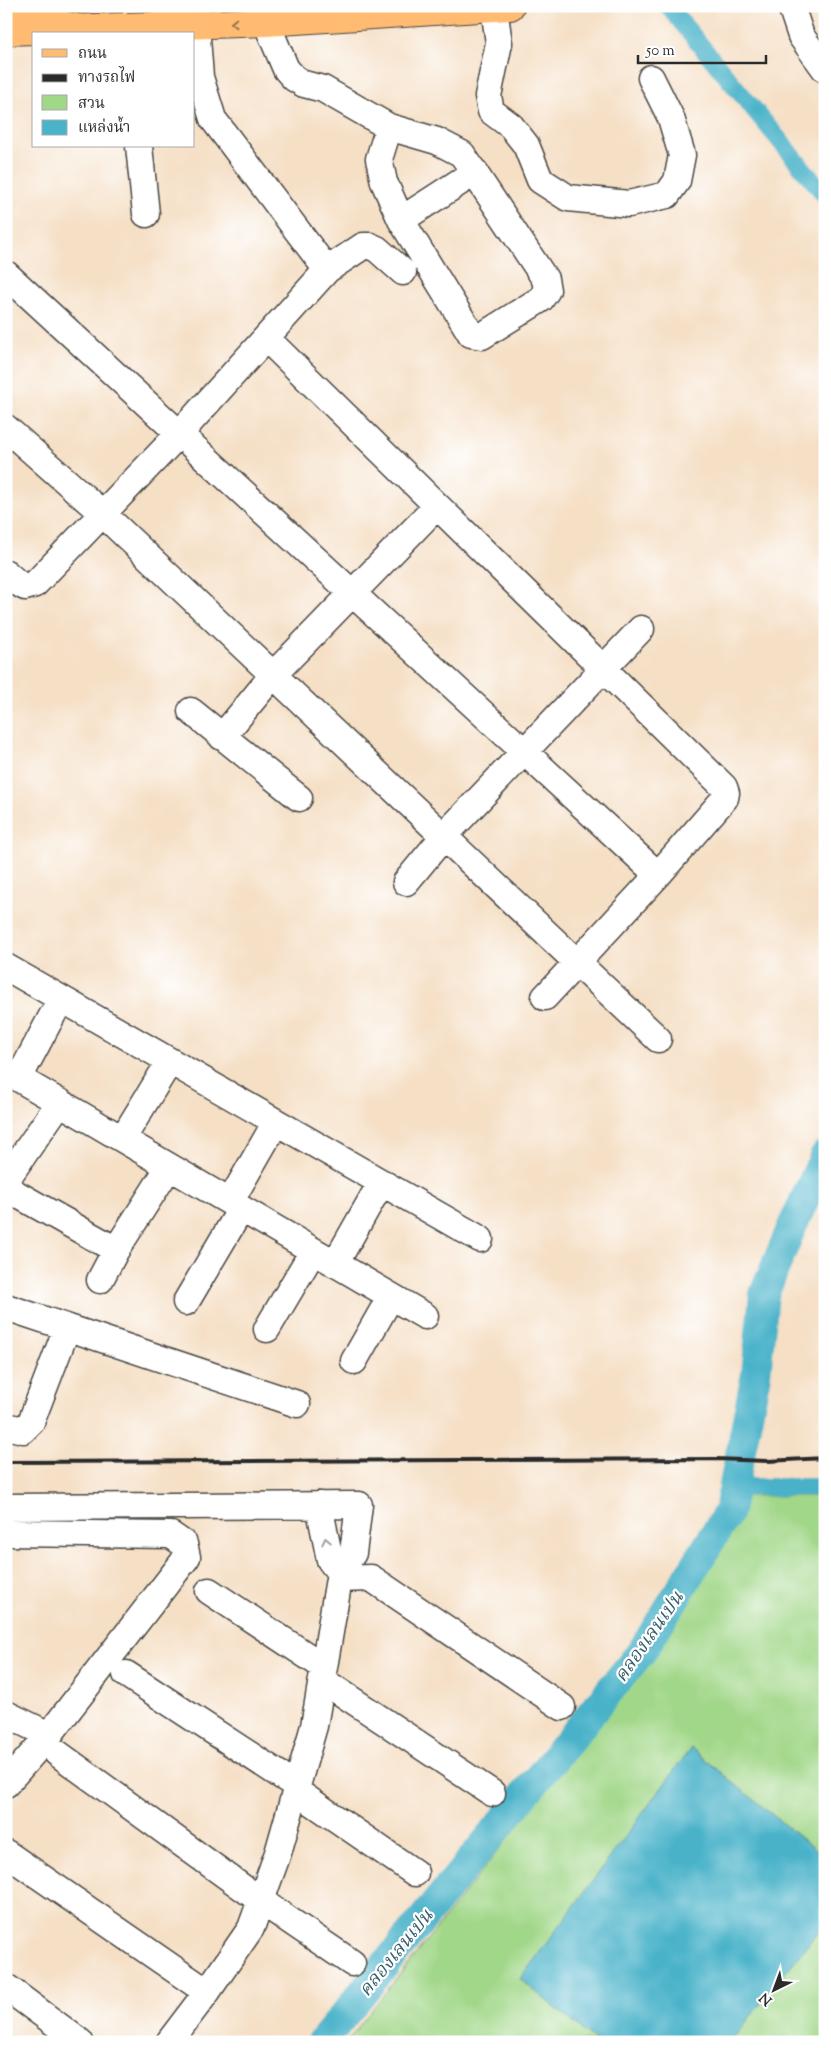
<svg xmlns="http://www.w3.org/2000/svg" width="831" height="2048" font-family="'Sorts Mill Goudy','Noto Serif Thai',serif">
  <rect width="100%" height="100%" fill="#fff"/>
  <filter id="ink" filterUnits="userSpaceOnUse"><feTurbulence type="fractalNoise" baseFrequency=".02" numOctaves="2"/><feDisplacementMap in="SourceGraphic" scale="10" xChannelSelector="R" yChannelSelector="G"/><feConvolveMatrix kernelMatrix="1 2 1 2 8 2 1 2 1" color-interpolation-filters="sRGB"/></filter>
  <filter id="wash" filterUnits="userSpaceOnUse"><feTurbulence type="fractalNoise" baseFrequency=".0096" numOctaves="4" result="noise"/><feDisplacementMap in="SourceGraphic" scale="20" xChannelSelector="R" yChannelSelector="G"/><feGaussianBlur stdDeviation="1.12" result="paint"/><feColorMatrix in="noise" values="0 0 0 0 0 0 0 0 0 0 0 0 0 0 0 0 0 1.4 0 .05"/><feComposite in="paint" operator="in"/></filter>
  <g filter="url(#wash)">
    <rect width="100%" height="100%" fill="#f5dfc5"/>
    <path fill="#a1d788" stroke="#66815a" d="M746,1496H825V1858L691,1748L521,1979L597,2042H346L607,1714L683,1607Z
      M825,1923V2042H730Z"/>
    <path fill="#4ab2c9" stroke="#3a6e7a" d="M691,1748L825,1858V1923L730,2042H597L520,1979Z"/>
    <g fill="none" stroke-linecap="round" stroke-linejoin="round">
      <path stroke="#4ab2c9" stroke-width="18" d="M668,6L825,195
        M734,1487H825"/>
      <path stroke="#4ab2c9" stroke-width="30" d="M322,2042L642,1651L729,1511L756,1374L764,1294L791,1229L825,1155"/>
    </g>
  </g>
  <g filter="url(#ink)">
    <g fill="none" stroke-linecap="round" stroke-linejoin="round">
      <g stroke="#494642" stroke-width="29">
        <path id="minor" d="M791,6L801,36L825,69
          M494,8L499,43L488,96L491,111L511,126L526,145L540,180L568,198L629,204L667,195L677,181L682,155L671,118L651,78
          M266,22L286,69L294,78L304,84L323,89L389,127L437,141L462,154L545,279L547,290L541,299L482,336L471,334L401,220L384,182L379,159L389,127
          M196,25L200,77L213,119L327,270
          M139,146L146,214
          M401,220L475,172
          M6,274L658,875
          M266,338L724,787L726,793L725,798L658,875L545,997
          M6,428L103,514L658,1039
          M6,573L16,582L25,587L35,584L180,433L327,270L363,246H370L377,249L403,272
          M191,711L299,798
          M222,737L273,675L437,506
          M406,882L444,836L641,629
          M6,967L480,1239
          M6,1071L425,1316
          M19,1078L61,999
          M123,1138L170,1061
          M6,1180L60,1102
          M6,1188L116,1250
          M230,1202L276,1122
          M335,1264L381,1183
          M100,1280L116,1250L169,1167
          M186,1302L241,1209
          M6,1307L297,1404
          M267,1329L313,1251
          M354,1361L391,1296
          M6,1426L23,1430L31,1422L67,1328
          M319,1505L330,1560L340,1573
          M6,1507L359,1505L353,1553L340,1573L314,1726L278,1853L251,1928L207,1992L169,2042
          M6,1533L171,1535L184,1544L187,1557L49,1735L6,1784
          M339,1579L371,1578L562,1707
          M209,1591L324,1667
          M126,1674L297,1786
          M322,1680L492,1793
          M6,1714L49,1735
          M57,1753L261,1901L352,1963
          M296,1791L415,1873
          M6,1853L207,1992
          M6,1987L80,2042"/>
      </g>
      <g stroke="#494642" stroke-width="30">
        <path id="major" d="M6,31L266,22L510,6"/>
      </g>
      <g stroke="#494642" stroke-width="30">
        <path id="highway" d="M6,12L81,29"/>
      </g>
      <use href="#minor" stroke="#fff" stroke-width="26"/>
      <use href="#major" stroke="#ffbb71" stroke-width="28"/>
      <use href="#highway" stroke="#ffbb71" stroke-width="28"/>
      <path stroke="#2b2b2b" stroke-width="4" d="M6,1462L716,1459L767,1461L825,1458"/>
    </g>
    <defs><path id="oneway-chevron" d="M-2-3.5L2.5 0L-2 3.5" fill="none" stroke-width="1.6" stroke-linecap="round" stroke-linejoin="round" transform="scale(1.25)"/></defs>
    <use stroke="#95734e" href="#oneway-chevron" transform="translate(234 23) rotate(178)"/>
    <use stroke="#a0a0a0" href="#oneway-chevron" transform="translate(326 1541) rotate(-102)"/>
  </g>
  <g text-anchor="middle" stroke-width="4.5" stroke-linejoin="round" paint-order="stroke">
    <g font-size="19" font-style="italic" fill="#37616a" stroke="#fff">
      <text transform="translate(648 1636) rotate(-55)" y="7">คลองเลนเปน</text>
      <text transform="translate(395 1952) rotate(-51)" y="7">คลองเลนเปน</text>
    </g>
  </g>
  <rect width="831" height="2048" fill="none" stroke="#fff" stroke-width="25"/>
  <rect x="32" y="32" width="162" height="115" fill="#ffffff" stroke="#aaaaaa"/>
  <rect x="42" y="49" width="25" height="8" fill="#ffbb71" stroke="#aaaaaa"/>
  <text x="78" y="58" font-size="15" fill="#2b2b2b">ถนน</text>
  <rect x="42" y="74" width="25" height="8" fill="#2b2b2b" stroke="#aaaaaa"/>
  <text x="78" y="82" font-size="15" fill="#2b2b2b">ทางรถไฟ</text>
  <rect x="42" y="95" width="25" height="15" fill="#a1d788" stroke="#aaaaaa"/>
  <text x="78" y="108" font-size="15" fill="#2b2b2b">สวน</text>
  <rect x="42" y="120" width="25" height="15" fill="#4ab2c9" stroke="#aaaaaa"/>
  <text x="78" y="132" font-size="15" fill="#2b2b2b">แหล่งน้ำ</text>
  <g transform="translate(774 1990) rotate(222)" stroke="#ffffff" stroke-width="4" paint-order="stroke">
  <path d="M0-4L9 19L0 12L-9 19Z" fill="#2b2b2b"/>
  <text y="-8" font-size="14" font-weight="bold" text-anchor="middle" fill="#2b2b2b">N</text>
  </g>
  <path d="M638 55v8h128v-8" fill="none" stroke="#2b2b2b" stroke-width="2.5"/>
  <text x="646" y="55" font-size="15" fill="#2b2b2b" stroke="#ffffff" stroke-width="4" paint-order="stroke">50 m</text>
</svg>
